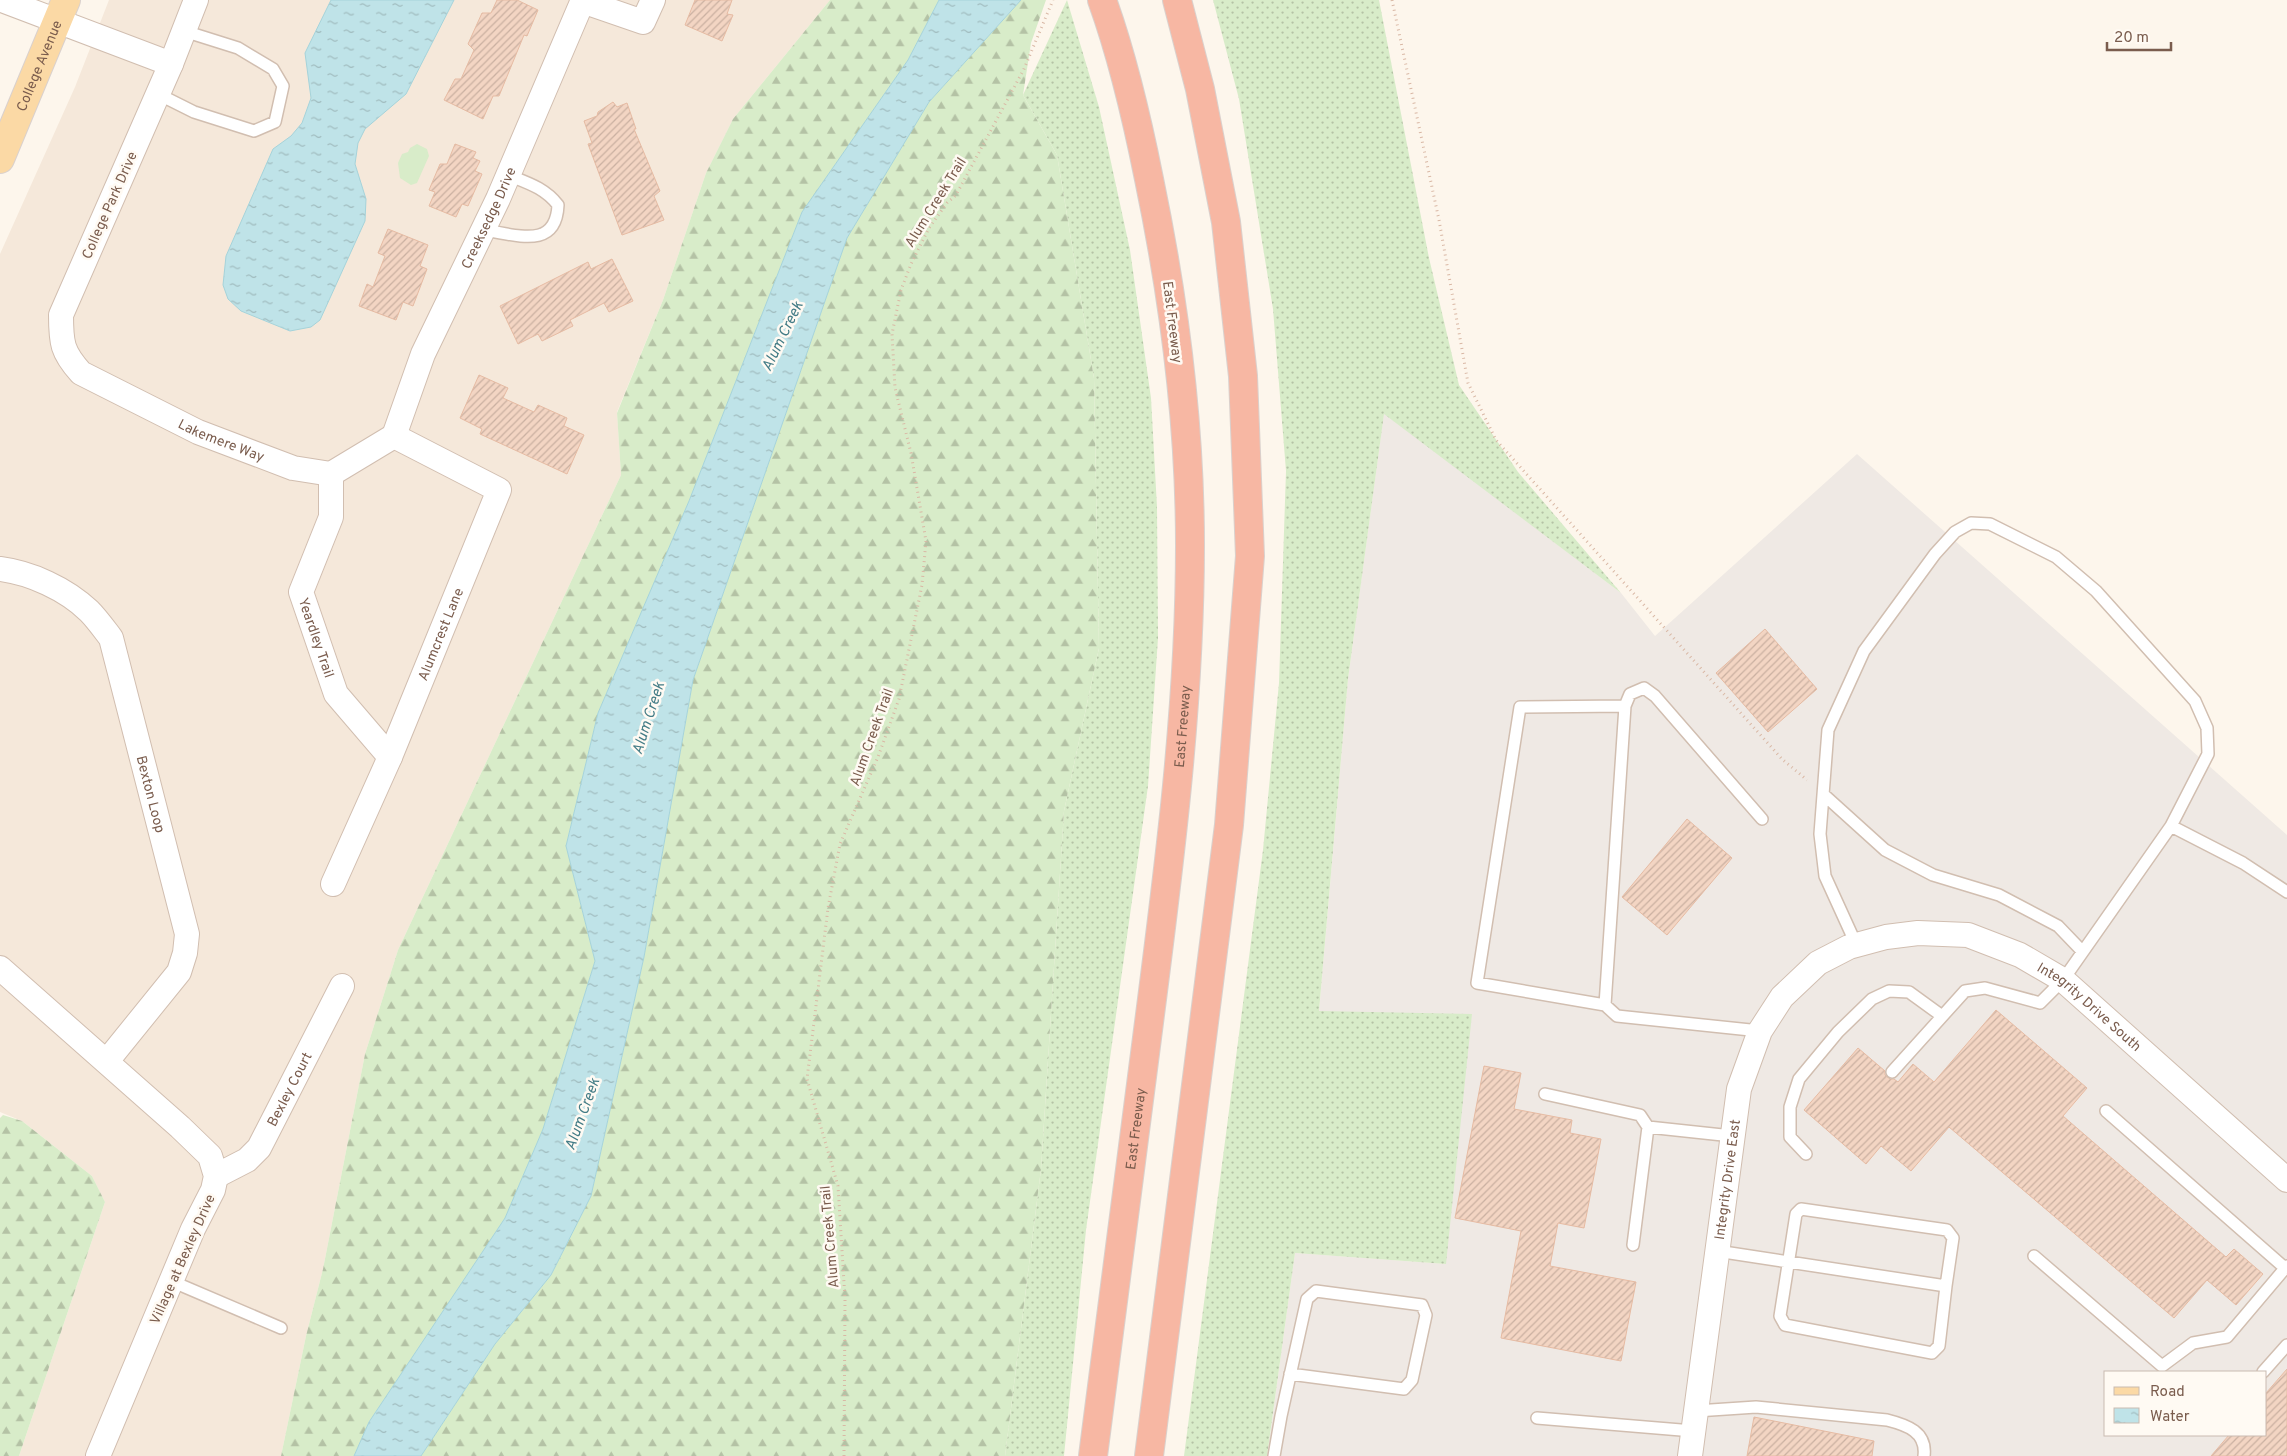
<svg xmlns="http://www.w3.org/2000/svg" width="2287" height="1456" font-family="Overpass,sans-serif">
  <defs>
    <pattern id="grass-dots" width="8" height="8" patternUnits="userSpaceOnUse" patternTransform="scale(1.25)"><rect width="8" height="8" fill="#d8ecc9"/><path d="M2 2h.1M6 6h.1" fill="none" stroke="#b4c2a5" stroke-width="1.8" stroke-linecap="round"/></pattern>
    <pattern id="forest-firs" width="22" height="20" patternUnits="userSpaceOnUse" patternTransform="scale(1.25)"><rect width="22" height="20" fill="#d8ecc9"/><path d="M5 1l3.5 6h-7zM16 11l3.5 6h-7z" fill="#b4c2a5"/></pattern>
    <pattern id="water-ripples" width="26" height="14" patternUnits="userSpaceOnUse" patternTransform="scale(1.25)"><rect width="26" height="14" fill="#bfe3e8"/><path d="M2 4q2-2 4 0t4 0M15 11q2-2 4 0t4 0" fill="none" stroke="#a0bbbe"/></pattern>
    <pattern id="building-hatch" width="6" height="6" patternUnits="userSpaceOnUse" patternTransform="scale(1.25)"><rect width="6" height="6" fill="#f3d5c3"/><path d="M-1 1l2-2M0 6l6-6M5 7l2-2" fill="none" stroke="#cab0a1"/></pattern>
  </defs>
  <rect width="100%" height="100%" fill="#fdf6ec"/>
  <path fill="#f5e8da" d="M109,0H830L733,119L706,173L663,300L617,412L621,475L398,950L365,1054L323,1269L306,1336L281,1456H19L105,1202L92,1176L22,1121L0,1112V254L75,87Z"/>
  <path fill="#efe9e4" fill-rule="evenodd" d="M1384,413L1621,593L1655,636L1857,454L2287,835V1456H1267L1295,1253L1446,1264L1319,1012L1348,679ZM2106,1372H2266V1435H2106Z"/>
  <path fill="url(#grass-dots)" d="M1067,0L1099,107L1130,250L1151,398L1157,507L1158,638L1148,786L1086,1230L1064,1456H1005L1041,1169L1064,811L1099,648L1094,378L1057,155L1023,95Z
    M1213,0H1379L1429,258L1459,385L1518,472L1621,593L1384,414L1348,679L1319,1011L1472,1014L1446,1264L1295,1253L1267,1456H1184L1263,850L1279,683L1286,471L1273,309L1239,99Z"/>
  <path fill="url(#forest-firs)" d="M830,0H939L908,60L802,212L689,501L598,713L566,846L595,961L543,1129L505,1218L369,1422L354,1456H281L306,1336L323,1269L365,1054L398,950L621,475L617,413L663,300L706,173L733,119Z
    M1021,0H1046L1031,43L1023,95L1057,155L1094,378L1099,648L1064,811L1041,1169L1005,1456H421L495,1344L551,1275L591,1196L644,957L693,680L847,238L929,102Z
    M3,1115L22,1121L92,1176L105,1202L19,1456H0V1118Z"/>
  <path fill="#d8ecc9" d="M417,144L427,149L429,156L417,183L411,185L400,178L398,163L402,154L408,152L410,148Z"/>
  <path fill="url(#water-ripples)" stroke="#a5d3da" d="M331,0H454L406,94L365,129L358,143L355,164L366,199L365,221L320,320L311,327L290,331L241,311L228,299L223,285L226,256L273,149L291,136L302,123L311,98L305,53Z
    M939,0H1021L929,102L847,238L693,680L644,957L591,1196L551,1275L495,1344L421,1456H354L369,1422L505,1218L543,1129L595,961L566,846L598,713L689,501L802,212L908,60Z"/>
  <path fill="url(#building-hatch)" stroke="#e6bba3" d="M497,0H517L538,10L527,36L524,35L499,96H493L483,119L444,100L455,79H461L474,50L468,44L482,13H491Z
    M695,0H732L727,14L733,15L722,41L685,25Z
    M613,102L617,107L627,103L636,129H634L660,191L654,196L664,220L622,235L588,144L592,143L584,121L597,116L598,112Z
    M455,144L476,152L473,158L480,161L475,171L482,174L468,206L462,204L456,217L429,206L435,192L429,190L440,164H447Z
    M388,229L428,245L420,266L427,269L413,306L403,302L396,320L359,306L367,284L373,287L385,256L378,253Z
    M612,259L633,301L609,312L604,303L570,320L573,326L542,341L538,334L518,344L500,306L588,262L591,269Z
    M479,375L508,388L503,398L534,412L538,405L567,418L564,426L584,435L567,474L480,434L482,429L460,418Z
    M1765,629L1817,689L1768,732L1716,673Z
    M1687,819L1732,858L1667,935L1622,897Z
    M1996,1010L2087,1088L2063,1116L2226,1257L2234,1249L2263,1274L2236,1305L2207,1280L2174,1318L1949,1127L1911,1171L1881,1146L1866,1164L1804,1110L1858,1048L1885,1071V1075L1890,1079H1894L1898,1082L1913,1064L1934,1082Z
    M1484,1066L1521,1073L1514,1109L1572,1120L1570,1133L1601,1139L1584,1228L1558,1223L1550,1266L1636,1282L1621,1361L1501,1338L1521,1231L1455,1218Z
    M2287,1369V1456H2211L2229,1435H2266V1393Z
    M1754,1417L1874,1441L1872,1456H1747Z"/>
  <g fill="none" stroke-linecap="round" stroke-linejoin="round">
    <g stroke="#d1beb0" stroke-width="14">
      <path id="service" d="M158,94L194,112L254,131L275,122L283,86L273,69L238,48L184,31
        M483,230C515,234 556,251 558,205C545,188 528,183 508,175
        M1823,794L1885,850L1933,875L1999,895L2058,926L2082,951
        M1856,944L1825,876L1820,834L1828,730L1864,651L1935,554L1955,532L1971,523L1990,524L2056,557L2096,591L2195,701L2207,728L2208,754L2171,826L2243,863L2287,892
        M1605,1005L1477,983L1520,707L1625,706
        M1760,1031L1617,1016L1605,1005L1625,706L1630,694L1644,688L1655,696L1762,819
        M1892,1072L1965,991L1985,988L2040,1003L2063,980L2171,826
        M1545,1094L1640,1115L1648,1127
        M2106,1111L2285,1268
        M1806,1154L1790,1137V1107L1799,1079L1838,1032L1872,999L1889,991L1909,992L1942,1016
        M1633,1245L1648,1127L1732,1136
        M1717,1251L1946,1286L1939,1346L1932,1353L1785,1325L1780,1316L1796,1214L1801,1209L1947,1230L1953,1238L1946,1286
        M2034,1256L2162,1366L2193,1343L2227,1337L2287,1266
        M171,1281L281,1328
        M2263,1372L2287,1345
        M1696,1411L1756,1407L1887,1420C1907,1425 1927,1432 1924,1456
        M1537,1418L1693,1431
        M1274,1456L1281,1416L1307,1299L1316,1291L1422,1305L1426,1315L1412,1380L1404,1389L1290,1374"/>
    </g>
    <g stroke="#d1beb0" stroke-width="26">
      <g id="minor">
        <path d="M2,0L171,64"/>
        <path id="s1" d="M196,0L171,64L61,315C61,343 62,352 81,373L198,432L293,468L331,474L394,436"/>
        <path d="M582,1L643,22L653,0"/>
        <path id="s2" d="M394,436L423,354L498,199L583,0"/>
        <path id="s3" d="M331,474V517L301,592L336,694L390,757"/>
        <path id="s4" d="M0,569C31,573 66,589 89,611C97,619 104,629 111,638L187,934L185,953L179,972L107,1061"/>
        <path id="s5" d="M333,884L390,757L499,490L394,436"/>
        <path d="M0,968L180,1127L210,1156L216,1176L213,1190L193,1229L98,1456"/>
        <path id="s6" d="M216,1176L247,1160L259,1148L342,986"/>
        <path id="s7" d="M1690,1456L1739,1089L1760,1031L1782,997L1818,963L1849,947L1886,937L1918,933L1968,935L2020,955L2063,980L2287,1180"/>
      </g>
    </g>
    <g stroke="#dad1cd" stroke-width="30">
      <g id="primary">
        <path id="s8" d="M0,159L66,0"/>
      </g>
    </g>
    <g stroke="#dad1cd" stroke-width="30">
      <g id="motorway">
        <path id="s9" d="M1093,1456C1111,1317 1129,1177 1147,1038C1168,875 1190,710 1190,545C1190,422 1174,299 1149,179C1137,119 1123,58 1102,0"/>
        <path d="M1149,1456L1229,825L1250,556L1243,376L1226,222L1200,89L1177,0"/>
      </g>
    </g>
    <path stroke="#d9b8a5" stroke-width="3" stroke-dasharray="1 4" stroke-linecap="butt" d="M1392,0L1439,220L1468,383L1496,440L1782,759L1807,780
      M844,1456L845,1299L838,1186L807,1079L828,908L840,844L878,757L899,699L922,585L926,541L911,453L895,388L892,334L901,290L911,264L929,228L947,203L956,195L1024,69L1053,0"/>
    <use href="#service" stroke="#fff" stroke-width="11"/>
    <use href="#minor" stroke="#fff" stroke-width="24"/>
    <use href="#primary" stroke="#fbd9a5" stroke-width="28"/>
    <use href="#motorway" stroke="#f7b7a3" stroke-width="28"/>
  </g>
  <g text-anchor="middle" stroke-width="5" stroke-linejoin="round" paint-order="stroke">
    <g font-size="14" fill="#7a5c4d" stroke="#fffaf3">
      <text dy="5" stroke="none"><textPath href="#s8" startOffset="101">College Avenue</textPath></text>
      <text transform="translate(935 202) rotate(-58)" y="5">Alum Creek Trail</text>
      <text transform="translate(109 205) rotate(-66)" y="5">College Park Drive</text>
      <text dy="5" stroke="none"><textPath href="#s2" startOffset="238">Creeksedge Drive</textPath></text>
      <text transform="translate(1173 322) rotate(83)" y="5">East Freeway</text>
      <text dy="5" stroke="none"><textPath href="#s1" startOffset="562">Lakemere Way</textPath></text>
      <text dy="5" stroke="none"><textPath href="#s5" startOffset="272">Alumcrest Lane</textPath></text>
      <text dy="5" stroke="none"><textPath href="#s3" startOffset="172">Yeardley Trail</textPath></text>
      <text dy="5" stroke="none"><textPath href="#s9" startOffset="735">East Freeway</textPath></text>
      <text transform="translate(871 737) rotate(-70)" y="5">Alum Creek Trail</text>
      <text dy="5" stroke="none"><textPath href="#s4" startOffset="296">Bexton Loop</textPath></text>
      <text dy="5" stroke="none"><textPath href="#s7" startOffset="820">Integrity Drive South</textPath></text>
      <text dy="5" stroke="none"><textPath href="#s6" startOffset="118">Bexley Court</textPath></text>
      <text dy="5" stroke="none"><textPath href="#s9" startOffset="330">East Freeway</textPath></text>
      <text dy="5" stroke="none"><textPath href="#s7" startOffset="279">Integrity Drive East</textPath></text>
      <text transform="translate(829 1237) rotate(-95)" y="5">Alum Creek Trail</text>
      <text transform="translate(182 1259) rotate(-66)" y="5">Village at Bexley Drive</text>
    </g>
    <g font-size="15" font-style="italic" fill="#437c86" stroke="#fffaf3">
      <text transform="translate(782 336) rotate(-64)" y="5">Alum Creek</text>
      <text transform="translate(648 718) rotate(-72)" y="5">Alum Creek</text>
      <text transform="translate(582 1114) rotate(-70)" y="5">Alum Creek</text>
    </g>
  </g>
  <rect x="2104" y="1371" width="162" height="65" fill="#fffaf3" stroke="#cabbb1"/>
  <rect x="2114" y="1387" width="25" height="8" fill="#fbd9a5" stroke="#cabbb1"/>
  <text x="2150" y="1396" font-size="15" fill="#7a5c4d">Road</text>
  <rect x="2114" y="1408" width="25" height="15" fill="url(#water-ripples)" stroke="#cabbb1"/>
  <text x="2150" y="1421" font-size="15" fill="#7a5c4d">Water</text>
  <path d="M2107 42v8h64v-8" fill="none" stroke="#7a5c4d" stroke-width="2.5"/>
  <text x="2114" y="42" font-size="15" fill="#7a5c4d" stroke="#fffaf3" stroke-width="4" paint-order="stroke">20 m</text>
</svg>
